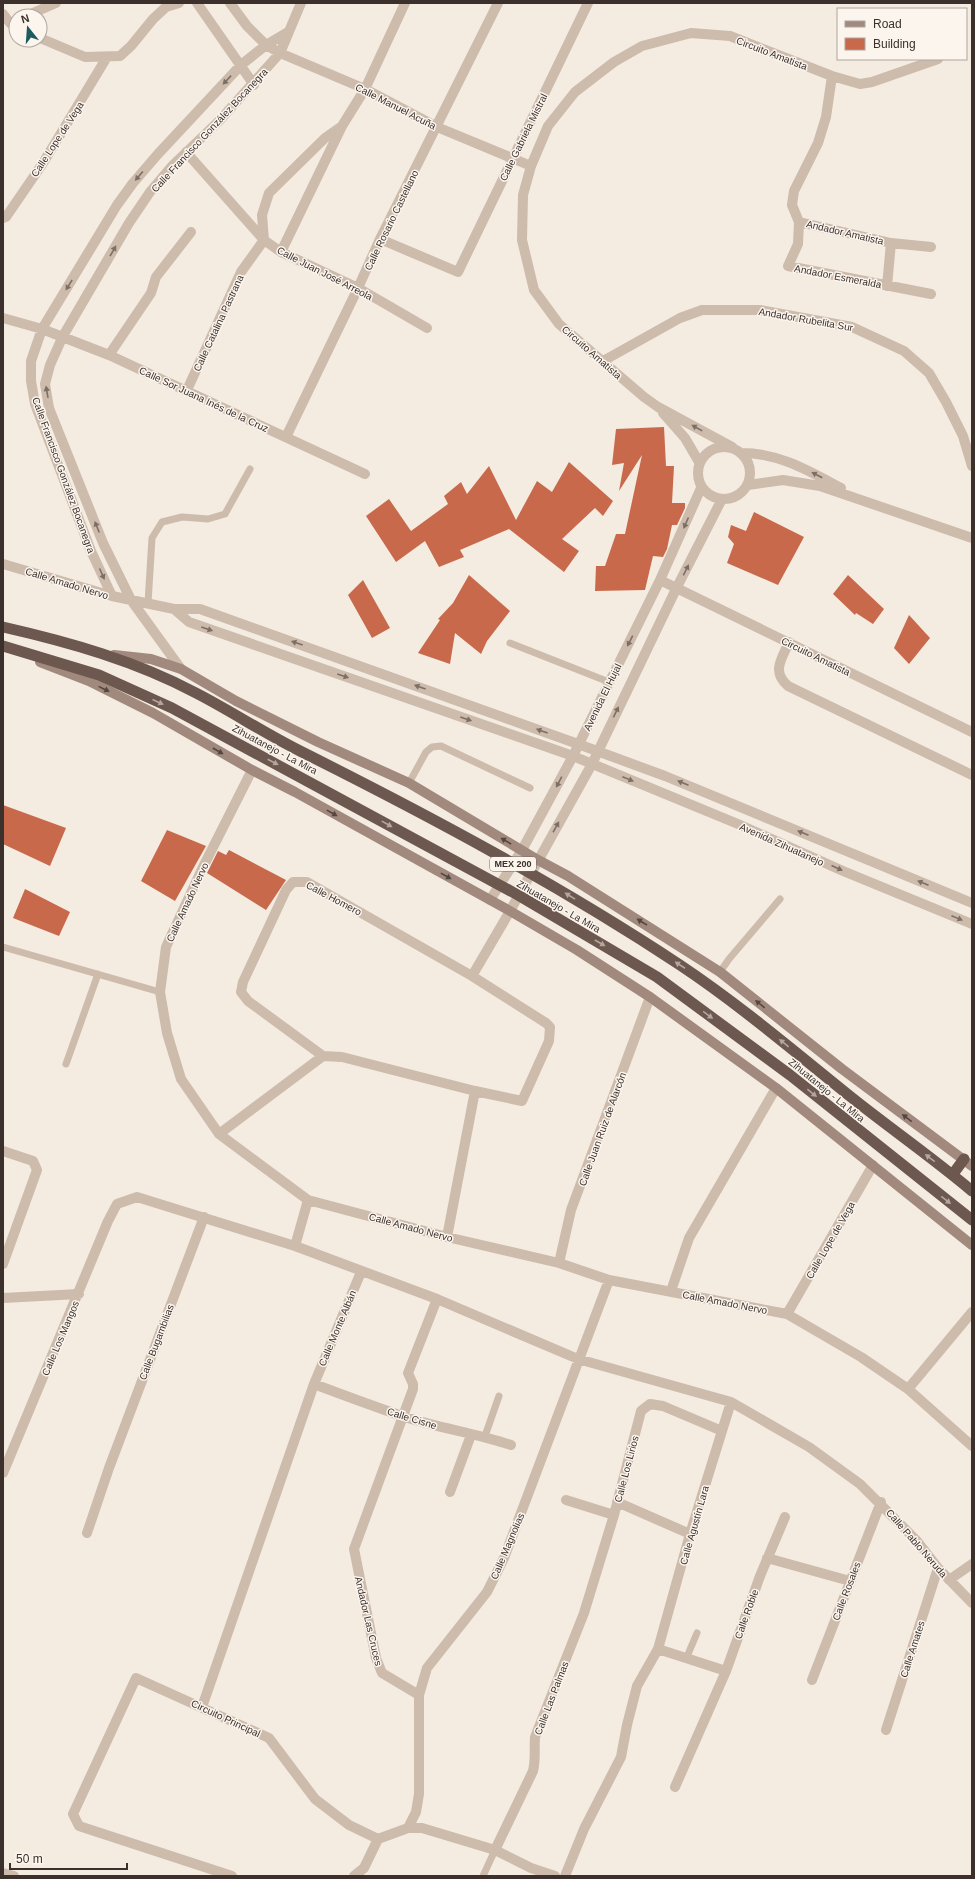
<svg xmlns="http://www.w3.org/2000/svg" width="975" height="1879" font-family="Arial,sans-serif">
  <rect width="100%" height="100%" fill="#f4ebe1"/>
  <path fill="#c8694b" d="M664,427L666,466H674L672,503H685V508L677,525H672L667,549L663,557L653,556L645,590L595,591L596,566H605L616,534H625L642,455L619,491L624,463L612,465L616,429Z
    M569,462L613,501L603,516L595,508L562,539L579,551L564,572L509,529L460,550L464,557L439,567L425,541L396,562L366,516L389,499L411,531L448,504L444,496L461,482L467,494L489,466L516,520L537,481L552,492Z
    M754,512L804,537L778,585L727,563L734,544L728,537L731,525L746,531Z
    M469,575L510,611L487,641L481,654L455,633L450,664L418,653L440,620L438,619L453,603Z
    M848,575L884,609L873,624L856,613L855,615L833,594Z
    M363,580L390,628L372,638L348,595Z
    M909,615L930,638L909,664L894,648Z
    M3,805L66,828L50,866L3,844Z
    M167,830L206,846L175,901L141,881Z
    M229,850L286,880L266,910L207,873L218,851L226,855Z
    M25,889L70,912L59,936L13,918Z"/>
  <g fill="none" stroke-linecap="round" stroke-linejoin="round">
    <path stroke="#cdbbac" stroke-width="7" d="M148,603L152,538L162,522L182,517L208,519L225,514L250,469
      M510,643L609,682
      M409,783L426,752L432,747L441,746L530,788
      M3,947L160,992
      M720,972L729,959L780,899
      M66,1064L98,974
      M485,1436L499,1396
      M686,1659L697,1633
      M483,1876L495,1850"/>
    <path stroke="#cdbbac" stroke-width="10" d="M197,3L254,85
      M230,3L247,26L266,45L280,53L365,89L437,127L531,166
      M3,14L10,23L16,26
      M26,16L56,3
      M40,38L85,57L120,56L131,46L153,19L166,7L179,3
      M832,76L826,117L818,143L794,191L792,205L799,222L798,244L788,266L931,294
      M186,152L264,240L281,252L358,288L427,328
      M3,218L6,217L43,163L107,57
      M799,222L891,243L931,247
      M380,239L458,272L588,3
      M281,252L342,126L365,89L405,3
      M887,286L891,243
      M3,318L42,329L109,355L365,474
      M109,355L151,293L156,277L191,232
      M603,361L680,318L702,310H760L852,327L904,351L929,373L946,402L963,436L972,466
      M187,390L241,272L264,240L262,215L269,193L325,138L342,126
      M663,413L685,438L699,462
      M286,437L358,288L380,239L498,3
      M732,447L658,407L644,397L559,324L534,290L522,240L523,195L531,166L548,126L575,92L614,62L642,46L691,33L730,36L832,76L860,84L872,82L938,59
      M3,564L112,596L174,609H200L578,744
      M112,596L91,551L35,404L31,381V361L42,329L117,205L133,183L158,154L241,65L266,45L288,32
      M174,609L189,622L573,756
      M789,642C782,659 771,671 788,686L972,775
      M181,669L131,600L103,543L49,408L45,384L50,365L63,336L129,223L150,192L173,165L220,120L280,53L301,3
      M252,770L202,869L166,947L160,992L167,1033L181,1079L219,1134L308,1200L447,1237L559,1263L609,1280L787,1314L861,1357L908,1389L972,1446
      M293,882H307L472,976L546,1023L550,1027L549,1041L522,1101L475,1091L342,1057L323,1056L248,1001L241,992L243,982L286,890Z
      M472,976L510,911
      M219,1134L323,1056
      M3,1151L33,1161L37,1170L3,1264
      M447,1237L475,1091
      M295,1246L308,1200
      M559,1263L571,1210L650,997
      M671,1291L689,1238L776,1088
      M3,1298L79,1294
      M787,1314L873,1165
      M314,1384C343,1395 373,1406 402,1416C438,1428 476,1433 511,1445
      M908,1389L972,1312
      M3,1473L108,1221L117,1204L137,1197L295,1246L437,1299L578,1359L731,1402L809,1447L860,1484L917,1541L938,1568L972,1603
      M450,1492L471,1435
      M566,1500L614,1515
      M617,1502L690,1534
      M87,1533L109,1468L204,1217
      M767,1558L850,1581
      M949,1580L972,1564
      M658,1649L726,1671
      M812,1680L881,1502
      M419,1695L382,1673L376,1658L354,1549L413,1389V1384L408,1373L437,1299
      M202,1707L314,1384L361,1272
      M886,1730L938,1568
      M675,1787L726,1671L760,1576L785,1517
      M408,1828L416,1812L419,1794V1695L427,1668L487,1592L504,1558L609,1280
      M495,1850L533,1771C536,1759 534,1749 535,1737L584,1613L614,1515L641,1411L650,1404L663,1406L722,1431
      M3,1873L14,1876
      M232,1876L79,1826L73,1814L136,1678L269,1738L315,1799L349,1825L378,1839L408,1828H422L495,1850L531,1868L555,1876
      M354,1876L364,1868L378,1839
      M565,1876L584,1829L621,1757L627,1725L637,1686L658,1649L690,1534L731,1402"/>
    <path stroke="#cdbbac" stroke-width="10" d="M698 473a26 26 0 1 1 52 0a26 26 0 1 1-52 0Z
      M742,453C779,453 809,471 841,488
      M748,485L783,480L820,486L972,538
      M660,580L972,732
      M578,744L665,776L972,903
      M573,756L738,824L843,871L972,924
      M490,900L522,850L573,756L660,580L701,488
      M510,911L592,764L677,587L722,499"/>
    <path stroke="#a18a7d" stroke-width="10" d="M114,655L151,659L181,669L236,701L318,742L409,783L538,860L568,876L720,972L842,1069L972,1166
      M40,662L89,681L153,713L252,770L295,792L510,911L577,950L650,997L776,1088L972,1245"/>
    <path stroke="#6c584f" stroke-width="11" d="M3,627C69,642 136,661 196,693C231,711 264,733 300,751C430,816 559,885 680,965C740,1005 795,1052 851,1097C891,1129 933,1158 972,1191
      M3,646L99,675L172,708L518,895L657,977L790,1075L972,1220
      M953,1174L964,1159"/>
  </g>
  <defs><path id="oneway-solid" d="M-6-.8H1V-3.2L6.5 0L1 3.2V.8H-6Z"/></defs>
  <g fill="#7d6f65">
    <use href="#oneway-solid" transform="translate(227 80) rotate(133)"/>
    <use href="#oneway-solid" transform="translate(139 176) rotate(130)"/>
    <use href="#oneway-solid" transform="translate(113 251) rotate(-60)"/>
    <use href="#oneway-solid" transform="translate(69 285) rotate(122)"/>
    <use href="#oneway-solid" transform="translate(47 392) rotate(-100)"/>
    <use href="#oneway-solid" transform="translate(697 428) rotate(-151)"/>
    <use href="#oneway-solid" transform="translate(817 475) rotate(-152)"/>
    <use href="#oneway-solid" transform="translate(686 523) rotate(114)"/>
    <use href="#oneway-solid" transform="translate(97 527) rotate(-112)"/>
    <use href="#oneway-solid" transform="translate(686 570) rotate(-63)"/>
    <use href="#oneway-solid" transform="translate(102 574) rotate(66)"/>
    <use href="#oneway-solid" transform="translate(207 629) rotate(19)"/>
    <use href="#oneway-solid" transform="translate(630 641) rotate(117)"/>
    <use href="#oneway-solid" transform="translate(297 643) rotate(-161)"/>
    <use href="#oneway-solid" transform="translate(343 676) rotate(19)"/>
    <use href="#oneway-solid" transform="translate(420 687) rotate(-160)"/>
    <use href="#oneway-solid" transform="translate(616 712) rotate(-64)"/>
    <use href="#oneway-solid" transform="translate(466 719) rotate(19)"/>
    <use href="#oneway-solid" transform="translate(542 731) rotate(-160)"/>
    <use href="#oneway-solid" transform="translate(628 779) rotate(22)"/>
    <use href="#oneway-solid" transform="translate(559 782) rotate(118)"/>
    <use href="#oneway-solid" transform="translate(683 783) rotate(-157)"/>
    <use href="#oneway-solid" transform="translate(556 827) rotate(-61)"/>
    <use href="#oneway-solid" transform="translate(803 833) rotate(-157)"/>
    <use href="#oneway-solid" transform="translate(837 868) rotate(24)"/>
    <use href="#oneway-solid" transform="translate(923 883) rotate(-157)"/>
    <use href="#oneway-solid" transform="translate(957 918) rotate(22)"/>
  </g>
  <g fill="#544640">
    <use href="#oneway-solid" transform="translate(104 689) rotate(26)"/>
    <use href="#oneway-solid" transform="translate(218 751) rotate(30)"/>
    <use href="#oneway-solid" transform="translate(332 813) rotate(29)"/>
    <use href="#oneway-solid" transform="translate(506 841) rotate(-149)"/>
    <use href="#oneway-solid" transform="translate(446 876) rotate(29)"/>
    <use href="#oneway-solid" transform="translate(642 922) rotate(-148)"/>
    <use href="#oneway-solid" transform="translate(760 1004) rotate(-141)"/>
    <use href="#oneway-solid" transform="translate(907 1118) rotate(-143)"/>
  </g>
  <g fill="#b4a69e">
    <use href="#oneway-solid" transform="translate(158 702) rotate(24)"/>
    <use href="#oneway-solid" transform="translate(273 762) rotate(28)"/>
    <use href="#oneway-solid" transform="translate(387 824) rotate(29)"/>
    <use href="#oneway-solid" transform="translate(570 896) rotate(-148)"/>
    <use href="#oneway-solid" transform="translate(600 943) rotate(30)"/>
    <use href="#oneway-solid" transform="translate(680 965) rotate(-147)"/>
    <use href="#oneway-solid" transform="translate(708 1015) rotate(36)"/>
    <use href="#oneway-solid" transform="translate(784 1043) rotate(-141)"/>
    <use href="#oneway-solid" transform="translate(812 1093) rotate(39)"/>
    <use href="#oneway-solid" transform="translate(930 1158) rotate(-143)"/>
    <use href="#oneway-solid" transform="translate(946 1200) rotate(38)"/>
  </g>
  <g text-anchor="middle" stroke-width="3" stroke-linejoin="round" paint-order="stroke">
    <rect fill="#fbf5ee" stroke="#756b66" stroke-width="1" x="490" y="857" width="46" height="14" rx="3"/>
    <g font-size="9" font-weight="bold" fill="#3b302b">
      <text x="513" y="867">MEX 200</text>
    </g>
    <g font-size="10" fill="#3b302b" stroke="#fbf5ee">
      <text transform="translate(772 53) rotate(21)" y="4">Circuito Amatista</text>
      <text transform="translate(396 106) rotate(27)" y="4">Calle Manuel Acuña</text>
      <text transform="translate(209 130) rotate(-47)" y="4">Calle Francisco González Bocanegra</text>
      <text transform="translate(523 137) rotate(-64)" y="4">Calle Gabriela Mistral</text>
      <text transform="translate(57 139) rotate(-57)" y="4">Calle Lope de Vega</text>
      <text transform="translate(391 220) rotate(-64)" y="4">Calle Rosario Castellano</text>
      <text transform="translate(845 232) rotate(13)" y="4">Andador Amatista</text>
      <text transform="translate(325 273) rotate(27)" y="4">Calle Juan José Arreola</text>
      <text transform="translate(838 276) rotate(11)" y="4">Andador Esmeralda</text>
      <text transform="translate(806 319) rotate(10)" y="4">Andador Rubelita Sur</text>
      <text transform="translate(218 323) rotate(-65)" y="4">Calle Catalina Pastrana</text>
      <text transform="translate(592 352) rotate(41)" y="4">Circuito Amatista</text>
      <text transform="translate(204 399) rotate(25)" y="4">Calle Sor Juana Inés de la Cruz</text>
      <text transform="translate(64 475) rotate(70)" y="4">Calle Francisco González Bocanegra</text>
      <text transform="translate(67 583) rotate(17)" y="4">Calle Amado Nervo</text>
      <text transform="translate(816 656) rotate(26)" y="4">Circuito Amatista</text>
      <text transform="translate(602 697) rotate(-64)" y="4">Avenida El Hujal</text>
      <text transform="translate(275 749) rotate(28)" y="4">Zihuatanejo - La Mira</text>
      <text transform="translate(782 844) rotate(24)" y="4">Avenida Zihuatanejo</text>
      <text transform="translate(334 898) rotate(28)" y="4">Calle Homero</text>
      <text transform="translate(187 902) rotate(-65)" y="4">Calle Amado Nervo</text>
      <text transform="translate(559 906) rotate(30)" y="4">Zihuatanejo - La Mira</text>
      <text transform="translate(827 1090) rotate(39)" y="4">Zihuatanejo - La Mira</text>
      <text transform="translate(602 1129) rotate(-70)" y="4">Calle Juan Ruiz de Alarcón</text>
      <text transform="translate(411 1227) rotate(15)" y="4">Calle Amado Nervo</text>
      <text transform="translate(830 1240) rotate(-60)" y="4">Calle Lope de Vega</text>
      <text transform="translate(725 1302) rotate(11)" y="4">Calle Amado Nervo</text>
      <text transform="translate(337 1328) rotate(-67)" y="4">Calle Monte Albán</text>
      <text transform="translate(60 1338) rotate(-67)" y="4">Calle Los Mangos</text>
      <text transform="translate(156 1342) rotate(-69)" y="4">Calle Bugambilias</text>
      <text transform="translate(412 1418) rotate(17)" y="4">Calle Cisne</text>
      <text transform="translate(626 1469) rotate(-75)" y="4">Calle Los Lirios</text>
      <text transform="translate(694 1525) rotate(-74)" y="4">Calle Agustín Lara</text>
      <text transform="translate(917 1543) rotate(49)" y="4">Calle Pablo Neruda</text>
      <text transform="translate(507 1546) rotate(-67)" y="4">Calle Magnolias</text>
      <text transform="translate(846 1591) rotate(-69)" y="4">Calle Rosales</text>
      <text transform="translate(746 1614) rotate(-70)" y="4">Calle Roble</text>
      <text transform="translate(369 1621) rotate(77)" y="4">Andador Las Cruces</text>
      <text transform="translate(912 1649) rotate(-72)" y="4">Calle Amates</text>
      <text transform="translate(551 1698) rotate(-69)" y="4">Calle Las Palmas</text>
      <text transform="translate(226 1718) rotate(25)" y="4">Circuito Principal</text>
    </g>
  </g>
  <rect width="975" height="1879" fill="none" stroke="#3b302b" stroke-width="8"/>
  <rect x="837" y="8" width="130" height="52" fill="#fbf5ee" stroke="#aea6a0"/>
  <rect x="845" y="21" width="20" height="6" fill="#a18a7d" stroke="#aea6a0"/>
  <text x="873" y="28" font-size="12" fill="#3b302b">Road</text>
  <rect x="845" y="38" width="20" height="12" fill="#c8694b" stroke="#aea6a0"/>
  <text x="873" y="48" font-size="12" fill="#3b302b">Building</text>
  <g transform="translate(28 28) rotate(343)"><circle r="19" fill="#fbf5ee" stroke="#aea6a0"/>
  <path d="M0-3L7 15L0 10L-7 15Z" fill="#1f5a5e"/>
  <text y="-6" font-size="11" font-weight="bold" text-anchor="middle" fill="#3b302b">N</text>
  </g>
  <path d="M10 1863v6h117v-6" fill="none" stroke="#3b302b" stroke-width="2"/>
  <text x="16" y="1863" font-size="12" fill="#3b302b" stroke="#fbf5ee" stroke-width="3" paint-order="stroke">50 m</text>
</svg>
